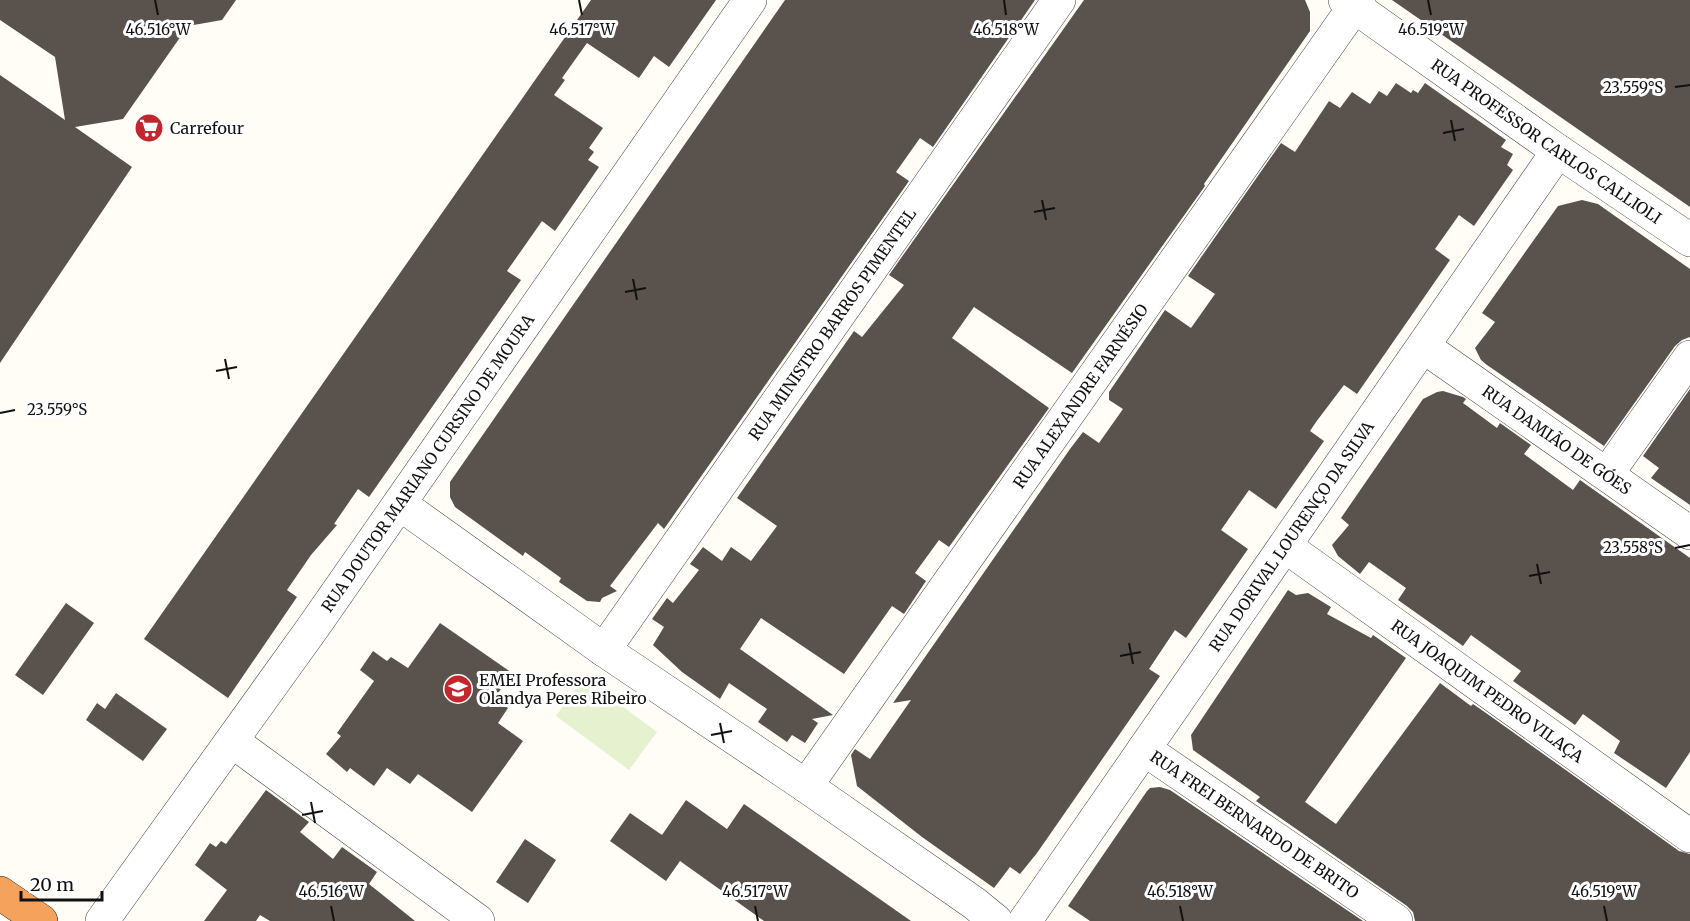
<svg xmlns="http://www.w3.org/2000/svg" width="1690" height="921" font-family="Merriweather,serif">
  <rect width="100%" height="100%" fill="#fffdf5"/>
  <path fill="#e6f2cf" d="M584,678L657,732L629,770L556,716Z"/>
  <path fill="#5a524d" d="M0,0H236L222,20L188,26L123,119L75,127L132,167L0,363V75L65,120L55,57L0,20Z
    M591,0H716L669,67L654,56L639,78L587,43L562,78L565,80L554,95L603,128L589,148L594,152L588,160L599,167L555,231L542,221L507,271L521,280L369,497L358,489L334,524L337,525L311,555L287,590L297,597L228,698L144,639Z
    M785,0H1035L933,147L920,138L896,172L909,181L664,529L658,523L610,586L617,591L602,598L600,602L587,601L559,582L561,578L525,552L523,556L455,507L450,497V482Z
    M1084,0H1305L1310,12V31L1204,184L1205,186L1072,373L974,307L952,338L1049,408L949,547L939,540L915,573L926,581L904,614L892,606L844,674L761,618L740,649L833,715L812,719L818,723L805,743L792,735L787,742L758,722L767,709L729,683L720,699L682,672L653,645L664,627L652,619L667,598L673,603L699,570L690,564L703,547L722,561L731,547L751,561L777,526L737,498L854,331L862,337L904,285L889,275Z
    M1392,0H1690V207Z
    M1396,83L1411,93L1413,90L1418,93L1425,83L1506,140L1501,147L1513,154L1507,165L1513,170L1474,226L1459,215L1435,249L1450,260L1357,394L1344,385L1316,422L1310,431L1324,441L1276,509L1249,490L1221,530L1248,549L1186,638L1175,630L1149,669L1160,676L1037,853L1020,874L1010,867L994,888L922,837L857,786L851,755L855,749L870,759L911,700L893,703L1070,449L1083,432L1099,443L1123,409L1109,400V392L1165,310L1191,328L1215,294L1188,276L1281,143L1295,152L1329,101L1340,108L1352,92L1370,104L1379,91L1387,96Z
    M1582,200L1598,204L1690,269V337L1682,340L1675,346L1604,446L1487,365L1481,360L1475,348L1495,322L1482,313L1558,206Z
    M1690,389V505L1651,478L1659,468L1643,456Z
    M1443,391L1463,397L1466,399L1463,403L1497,428L1500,423L1531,445L1524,454L1573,490L1580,480L1690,558V752L1666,788L1614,753L1620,741L1583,714L1575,725L1513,681L1521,671L1471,635L1463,646L1398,600L1406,588L1369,562L1360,574L1338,556L1332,545L1349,525L1341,518L1423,399L1437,392Z
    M1288,590L1296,595L1308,593L1331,607L1327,614L1371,638L1373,635L1406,658L1305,802L1336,824L1440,683L1471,706L1473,704L1486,713L1679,851L1690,854V921H1415L1413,912L1407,906L1256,801L1260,797L1193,750L1191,735Z
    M66,603L94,623L43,695L15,675Z
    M440,623L512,673L494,699L508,708L498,723L523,741L472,812L418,774L410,784L387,768L374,786L350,768L347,772L326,754L341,736L337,733L374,681L360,670L373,651L387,661L391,657L408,668Z
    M116,693L167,729L143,761L86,720L97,703L105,709Z
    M1160,787L1170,790L1363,921H1090L1068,906L1147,791L1150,788Z
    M266,790L309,822L300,832L333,859L342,847L377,872L369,884L415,921H270L260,915L256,921H204L227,890L195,865L210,843L216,847L221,841L226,844Z
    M686,800L727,829L744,804L911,921H764L680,861L666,881L610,841L630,813L662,835Z
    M525,839L556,860L528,903L496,882Z"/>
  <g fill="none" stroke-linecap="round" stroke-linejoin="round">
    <g stroke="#444" stroke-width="34">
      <g id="minor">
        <path id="s1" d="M1345,0L1558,151L1690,240"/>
        <path id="s2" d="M1424,347L1690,533"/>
        <path d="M1607,474L1690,357"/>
        <path d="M400,504L604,650L806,786L974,903L996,921"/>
        <path id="s3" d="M1285,546L1690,836"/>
        <path id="s4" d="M604,650L1059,0"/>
        <path d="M232,741L478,921"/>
        <path id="s5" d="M1144,749L1396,921"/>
        <path id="s6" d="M806,786L1359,0"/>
        <path id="s7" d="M102,921L314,626L750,0"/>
        <path id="s8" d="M1025,921L1558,151"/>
      </g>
    </g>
    <g stroke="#222" stroke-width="34">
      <path id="highway" d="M0,893L41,921"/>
    </g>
    <use href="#minor" stroke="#fff" stroke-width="33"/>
    <use href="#highway" stroke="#f5a25d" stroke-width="33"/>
  </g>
  <path fill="none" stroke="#111" stroke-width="2" d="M155,0L158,15M579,0L582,15M1004,0L1006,15M1428,0L1431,15M1675,87L1690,85M1451,120L1455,141M1443,133L1464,129M1042,200L1046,220M1034,212L1055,208M633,279L637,300M625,292L646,288M225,359L229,379M216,371L237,367M0,413L15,410M1675,548L1690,545M1537,564L1541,584M1529,576L1550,572M1129,643L1133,664M1120,656L1141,652M720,723L724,743M711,735L732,731M311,802L315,823M302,815L323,811M331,906L334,921M755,906L758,921M1180,906L1183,921M1604,906L1607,921"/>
  <defs>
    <g id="supermarket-disc" transform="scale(1.5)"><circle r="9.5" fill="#c4262e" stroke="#fff"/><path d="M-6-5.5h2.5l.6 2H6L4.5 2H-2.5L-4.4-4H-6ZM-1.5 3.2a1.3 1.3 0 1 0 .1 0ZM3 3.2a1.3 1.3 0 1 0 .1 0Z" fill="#fff"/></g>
    <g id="school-disc" transform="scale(1.5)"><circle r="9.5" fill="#c4262e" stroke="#fff"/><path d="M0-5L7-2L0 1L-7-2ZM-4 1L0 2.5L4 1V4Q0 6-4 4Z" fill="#fff"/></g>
  </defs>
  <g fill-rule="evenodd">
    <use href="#supermarket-disc" x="149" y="128"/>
    <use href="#school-disc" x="458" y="689"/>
  </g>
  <g text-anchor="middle" stroke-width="6" stroke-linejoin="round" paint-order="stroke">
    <g font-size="16" fill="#111" stroke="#fff" text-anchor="start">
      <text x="170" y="134">Carrefour</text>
      <text x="479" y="686">EMEI Professora<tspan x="479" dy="18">Olandya Peres Ribeiro</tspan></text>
    </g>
    <g font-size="16" fill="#111" stroke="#fff">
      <text dy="6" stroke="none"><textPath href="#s1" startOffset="246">RUA PROFESSOR CARLOS CALLIOLI</textPath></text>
      <text dy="6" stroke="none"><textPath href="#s4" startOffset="398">RUA MINISTRO BARROS PIMENTEL</textPath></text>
      <text dy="6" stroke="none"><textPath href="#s6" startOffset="477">RUA ALEXANDRE FARNÉSIO</textPath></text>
      <text dy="6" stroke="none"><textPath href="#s2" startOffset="162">RUA DAMIÃO DE GÓES</textPath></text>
      <text dy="6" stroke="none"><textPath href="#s7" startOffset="562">RUA DOUTOR MARIANO CURSINO DE MOURA</textPath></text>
      <text dy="6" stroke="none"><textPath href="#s8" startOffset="468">RUA DORIVAL LOURENÇO DA SILVA</textPath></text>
      <text dy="6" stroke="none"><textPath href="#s3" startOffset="249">RUA JOAQUIM PEDRO VILAÇA</textPath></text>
      <text dy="6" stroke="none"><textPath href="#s5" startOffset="134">RUA FREI BERNARDO DE BRITO</textPath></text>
    </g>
  </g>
  <g font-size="15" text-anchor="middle" fill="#111" stroke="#fff" stroke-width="6" stroke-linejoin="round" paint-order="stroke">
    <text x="158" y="35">46.516°W</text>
    <text x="582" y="35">46.517°W</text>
    <text x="1006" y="35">46.518°W</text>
    <text x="1431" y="35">46.519°W</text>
    <text x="1633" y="93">23.559°S</text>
    <text x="57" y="415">23.559°S</text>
    <text x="1633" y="553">23.558°S</text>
    <text x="331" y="897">46.516°W</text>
    <text x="755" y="897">46.517°W</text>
    <text x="1180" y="897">46.518°W</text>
    <text x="1604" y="897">46.519°W</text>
  </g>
  <path d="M21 891v9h81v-9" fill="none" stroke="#111111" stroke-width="3"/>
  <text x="30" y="891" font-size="18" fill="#111111" stroke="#ffffff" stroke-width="4.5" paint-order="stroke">20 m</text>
</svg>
